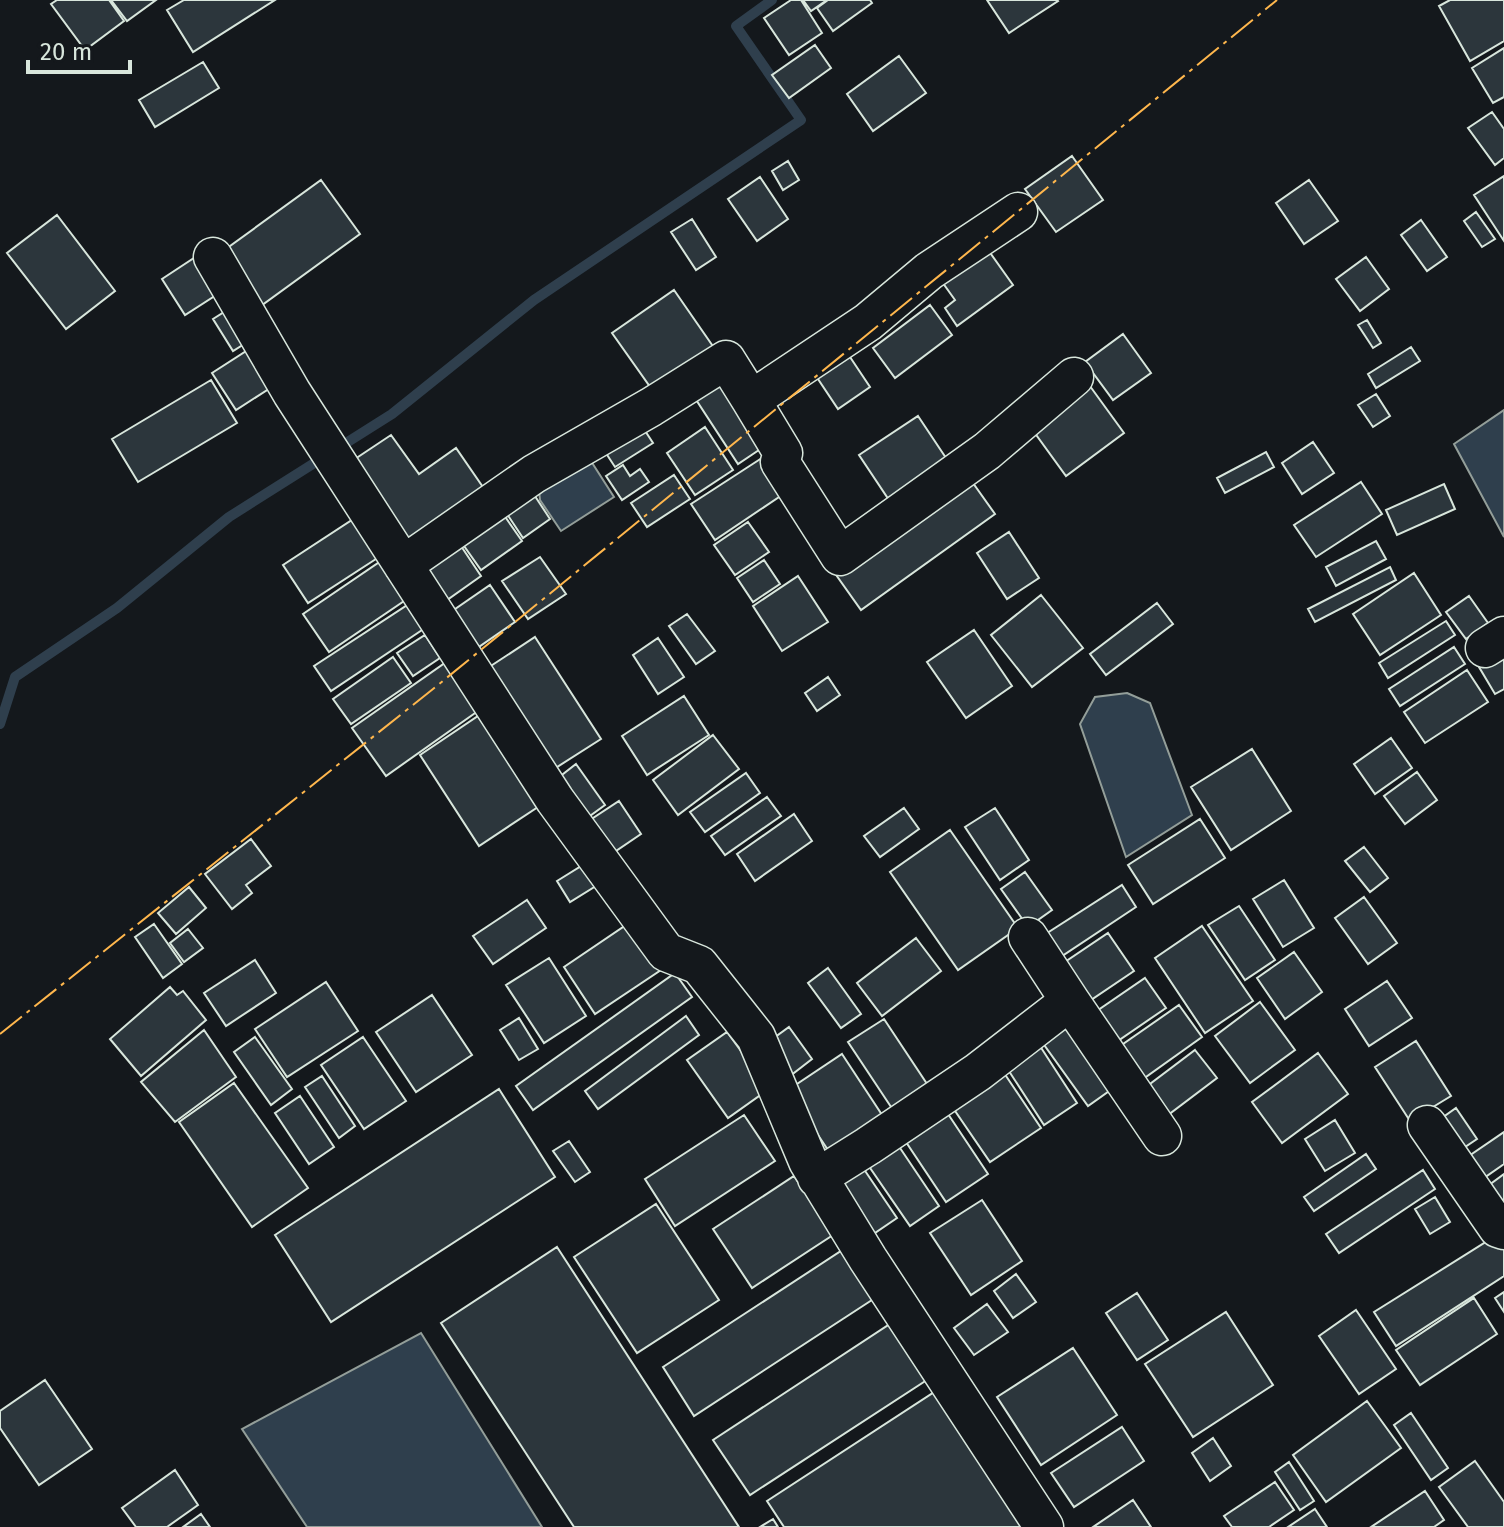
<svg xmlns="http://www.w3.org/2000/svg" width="1504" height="1527" font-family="'Fira Sans',sans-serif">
  <rect width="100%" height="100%" fill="#14181c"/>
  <path fill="#2f3f4d" stroke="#939e99" stroke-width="2" d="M1504,410V537L1454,444Z
    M589,458L614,497L561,531L540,500L539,490Z
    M1127,693L1150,703L1192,815L1126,857L1080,724L1095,697Z
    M421,1333L542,1527H307L242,1429Z"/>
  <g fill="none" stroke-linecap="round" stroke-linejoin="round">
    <path stroke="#2f3f4d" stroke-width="10" d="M0,724L15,677L117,608L229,517L392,414L534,300L801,120L736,26L772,0"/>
  </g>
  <path fill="#2c363c" stroke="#d8e6dc" stroke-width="2" d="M57,0H109L124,21L85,50L51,4Z
    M111,0H156L127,21Z
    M184,0H275L193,52L167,10Z
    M791,0H801L822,33L789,55L764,18Z
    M803,0H827L811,11Z
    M828,0H870L872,3L833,31L817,8Z
    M987,0H1057L1058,1L1009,33Z
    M1450,0H1504V41L1470,61L1439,6Z
    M815,45L831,68L789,98L772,75Z
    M1504,48V97L1493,103L1472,68Z
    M899,56L926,93L873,131L847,94Z
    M203,62L219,88L155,127L139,100Z
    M1492,112L1504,129V158L1495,165L1468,128Z
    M1072,156L1103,200L1056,232L1025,189Z
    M788,161L799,180L783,190L772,171Z
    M1504,176V241L1474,195Z
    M760,177L788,219L757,241L728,199Z
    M321,180L360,234L258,308L219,254Z
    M1309,180L1338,221L1304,244L1276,203Z
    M1476,212L1495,239L1482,247L1464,221Z
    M57,215L115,291L66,329L7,253Z
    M692,219L716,257L696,270L671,232Z
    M1421,220L1447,257L1427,271L1401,235Z
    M981,240L1013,285L957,326L945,308L955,300L935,272Z
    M200,254L224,290L185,315L162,279Z
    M1366,257L1389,289L1360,311L1336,279Z
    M674,290L719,355L658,398L612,333Z
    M930,305L952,335L895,378L873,348Z
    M229,309L249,341L233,351L213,319Z
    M1367,320L1381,343L1373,348L1358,325Z
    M1123,334L1151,373L1113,400L1085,362Z
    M1411,347L1420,361L1376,388L1368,374Z
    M251,348L275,385L236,410L212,373Z
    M844,348L870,387L838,409L812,370Z
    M724,371L771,442L738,464L691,392Z
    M211,380L237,423L138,482L112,439Z
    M1087,382L1124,433L1066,476L1029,425Z
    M1376,394L1390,416L1373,427L1358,405Z
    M918,416L952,467L893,506L859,455Z
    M638,420L653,443L615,467L600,444Z
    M705,427L733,470L695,495L667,453Z
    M391,435L419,474L456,448L487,493L407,548L349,463Z
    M1313,442L1334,473L1302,494L1282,463Z
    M1266,452L1274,467L1225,493L1217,478Z
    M765,456L788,491L715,540L691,504Z
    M623,465L630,476L640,469L649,482L622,500L606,476Z
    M674,475L690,499L647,527L631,503Z
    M968,476L995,514L861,610L834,572Z
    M1361,482L1382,514L1316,557L1294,525Z
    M1444,484L1455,509L1397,535L1386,510Z
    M529,487L550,519L523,538L501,505Z
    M499,508L522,541L481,570L457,536Z
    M355,518L379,557L308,603L283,565Z
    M748,522L769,552L735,575L714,545Z
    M1009,532L1039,578L1007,599L977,553Z
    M457,540L481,576L440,605L415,568Z
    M1376,541L1386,559L1336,586L1326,567Z
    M540,557L566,594L528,619L502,581Z
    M764,560L780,584L753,602L737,578Z
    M381,561L407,599L329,652L303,614Z
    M1390,567L1396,580L1315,622L1308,609Z
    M1414,573L1441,615L1380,655L1353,614Z
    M798,576L828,622L782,651L753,606Z
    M490,585L515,622L470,653L445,616Z
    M1041,595L1083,648L1032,687L991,635Z
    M1469,596L1488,623L1466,639L1446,612Z
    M412,602L428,626L331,691L314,666Z
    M1157,603L1173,624L1106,675L1090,654Z
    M687,614L715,651L696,664L669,626Z
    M1446,621L1455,635L1388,678L1379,663Z
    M974,630L1012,686L966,718L927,662Z
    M425,635L440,658L413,676L397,653Z
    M535,637L601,739L543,776L477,675Z
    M658,638L684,677L658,694L633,655Z
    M1454,647L1465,664L1400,706L1389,689Z
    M1504,653V689L1495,694L1479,667Z
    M393,657L411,683L351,724L333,699Z
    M452,658L485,706L386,776L352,728Z
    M1467,670L1488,702L1425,743L1404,712Z
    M828,677L840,695L817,711L805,693Z
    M684,696L709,735L647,775L622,736Z
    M481,714L541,805L479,846L420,755Z
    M713,735L739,769L678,815L653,780Z
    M1391,738L1412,768L1375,794L1354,764Z
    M1252,749L1291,811L1231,850L1191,787Z
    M576,764L605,805L587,818L558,778Z
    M1417,772L1437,800L1405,824L1384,796Z
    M746,773L760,793L705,832L690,812Z
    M767,797L781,816L725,855L711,836Z
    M619,801L641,834L607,857L584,824Z
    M904,808L919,829L880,857L864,836Z
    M995,808L1029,860L1000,880L965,827Z
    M794,814L812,841L755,881L737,854Z
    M1200,819L1225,858L1153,904L1128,865Z
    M950,830L1018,928L958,970L890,872Z
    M251,839L271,866L246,885L252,893L232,909L205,874Z
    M1364,847L1388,878L1370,892L1345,861Z
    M591,860L604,881L570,902L557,881Z
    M1025,872L1052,910L1028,927L1001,889Z
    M1284,880L1314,928L1283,947L1253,899Z
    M1122,885L1136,907L1056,960L1041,937Z
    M189,887L206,908L176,934L158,913Z
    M1364,897L1397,943L1368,964L1335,918Z
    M527,900L546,928L493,964L473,936Z
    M1239,906L1275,960L1245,980L1208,925Z
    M635,919L667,966L595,1014L564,967Z
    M154,924L182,964L163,978L135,937Z
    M1202,926L1253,1001L1205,1033L1155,958Z
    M188,929L203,948L184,962L170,943Z
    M1108,933L1134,971L1082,1006L1056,968Z
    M916,938L941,971L882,1016L857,983Z
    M1294,952L1322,992L1285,1019L1257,978Z
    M549,958L586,1016L544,1043L506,985Z
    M255,960L276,993L226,1026L204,993Z
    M828,968L861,1014L841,1028L808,983Z
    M675,973L692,997L533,1110L516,1086Z
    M1145,978L1166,1008L1109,1047L1088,1017Z
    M1387,981L1412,1018L1369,1046L1345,1009Z
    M326,982L358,1031L287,1077L255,1029Z
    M170,987L177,995L183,991L206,1020L141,1076L110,1039Z
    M432,995L472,1055L416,1092L376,1032Z
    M1260,1002L1295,1050L1250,1083L1215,1036Z
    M1179,1005L1202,1037L1136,1084L1113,1051Z
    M1068,1014L1119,1084L1088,1106L1037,1035Z
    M686,1016L699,1035L598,1109L585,1091Z
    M519,1018L538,1049L519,1060L500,1030Z
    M884,1019L935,1096L899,1119L848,1042Z
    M789,1027L812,1059L790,1076L767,1043Z
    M204,1030L236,1077L175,1122L141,1082Z
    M727,1032L769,1089L728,1118L687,1060Z
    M255,1037L292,1089L271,1105L234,1052Z
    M363,1037L406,1101L364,1129L321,1065Z
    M1416,1041L1451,1096L1410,1121L1375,1067Z
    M1038,1043L1077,1103L1044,1125L1005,1065Z
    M1195,1050L1217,1078L1168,1115L1146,1087Z
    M1318,1053L1348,1094L1282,1143L1252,1102Z
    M842,1054L888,1124L834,1159L788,1090Z
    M1002,1070L1041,1128L990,1162L951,1105Z
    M322,1076L355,1126L339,1138L305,1087Z
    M234,1083L308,1188L252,1227L179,1122Z
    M499,1089L555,1177L331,1322L275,1235Z
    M300,1096L334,1147L309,1164L275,1113Z
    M944,1108L988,1174L946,1202L902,1136Z
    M1456,1108L1477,1139L1459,1151L1439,1120Z
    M744,1115L775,1161L675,1226L645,1179Z
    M1335,1120L1355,1153L1325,1171L1305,1139Z
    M1504,1132V1164L1481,1180L1466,1158Z
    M569,1141L590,1172L575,1182L553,1151Z
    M896,1142L939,1206L910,1226L866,1162Z
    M1366,1154L1376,1169L1314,1211L1304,1197Z
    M857,1159L897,1218L866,1239L825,1180Z
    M1423,1170L1435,1189L1339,1253L1326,1234Z
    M1504,1174V1215L1485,1188Z
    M794,1176L833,1235L752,1288L713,1229Z
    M1435,1197L1450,1222L1430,1234L1415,1209Z
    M982,1200L1022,1261L971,1295L930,1233Z
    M656,1204L719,1300L637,1353L574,1257Z
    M1497,1235L1504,1238V1276L1396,1346L1374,1312Z
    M557,1247L739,1527H574L441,1323Z
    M844,1249L875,1298L694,1416L663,1367Z
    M1016,1274L1036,1302L1013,1318L994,1291Z
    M1504,1292V1312L1495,1298Z
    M1137,1293L1168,1340L1137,1360L1106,1313Z
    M1474,1298L1497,1334L1420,1385L1396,1350Z
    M987,1304L1008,1332L974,1355L954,1328Z
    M1356,1310L1396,1369L1359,1394L1319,1336Z
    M1226,1312L1273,1385L1193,1437L1145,1364Z
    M896,1320L933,1376L750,1495L713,1440Z
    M1073,1348L1117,1415L1041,1465L997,1397Z
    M45,1380L92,1449L39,1485L0,1428V1411Z
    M939,1389L1029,1527H784L767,1501Z
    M1367,1401L1401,1448L1326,1502L1293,1455Z
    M1411,1413L1448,1468L1431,1480L1394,1425Z
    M1122,1427L1144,1461L1074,1507L1051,1473Z
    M1213,1438L1231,1466L1210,1481L1192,1453Z
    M1475,1461L1504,1502V1527H1468L1439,1487Z
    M1289,1462L1314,1501L1300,1510L1275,1472Z
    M175,1470L198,1505L167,1527H136L122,1508Z
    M1275,1482L1294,1510L1269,1527H1232L1224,1516Z
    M1425,1491L1444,1520L1434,1527H1371Z
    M1133,1500L1151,1527H1093Z
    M1315,1509L1327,1527H1288Z
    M201,1514L210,1527H183Z
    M773,1519L778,1527H760Z"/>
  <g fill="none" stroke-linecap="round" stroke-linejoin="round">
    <g stroke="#d8e6dc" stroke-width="41">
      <path id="minor" d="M213,257L292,393L555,800L666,952L699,965L756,1037L808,1161L868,1259L1044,1527
        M751,400L783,453L780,462L840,556L987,451L1074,377
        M403,565L534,474L651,407L726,360L751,400L868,322L929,271L1018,212
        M1485,648L1504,636
        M1070,1001L1162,1136
        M1427,1125L1498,1228L1504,1230
        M817,1178L868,1146L978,1072L1070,1001L1028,937"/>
    </g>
    <use href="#minor" stroke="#14181c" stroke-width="38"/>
    <path stroke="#ffb74d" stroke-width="2" stroke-dasharray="28 6 4 6" stroke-linecap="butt" d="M0,1034L433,689L1277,0"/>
  </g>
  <path d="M28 60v12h102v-12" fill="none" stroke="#d8e6dc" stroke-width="4"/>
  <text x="40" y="60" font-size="24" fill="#d8e6dc" stroke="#14181c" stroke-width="6" paint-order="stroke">20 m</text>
</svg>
